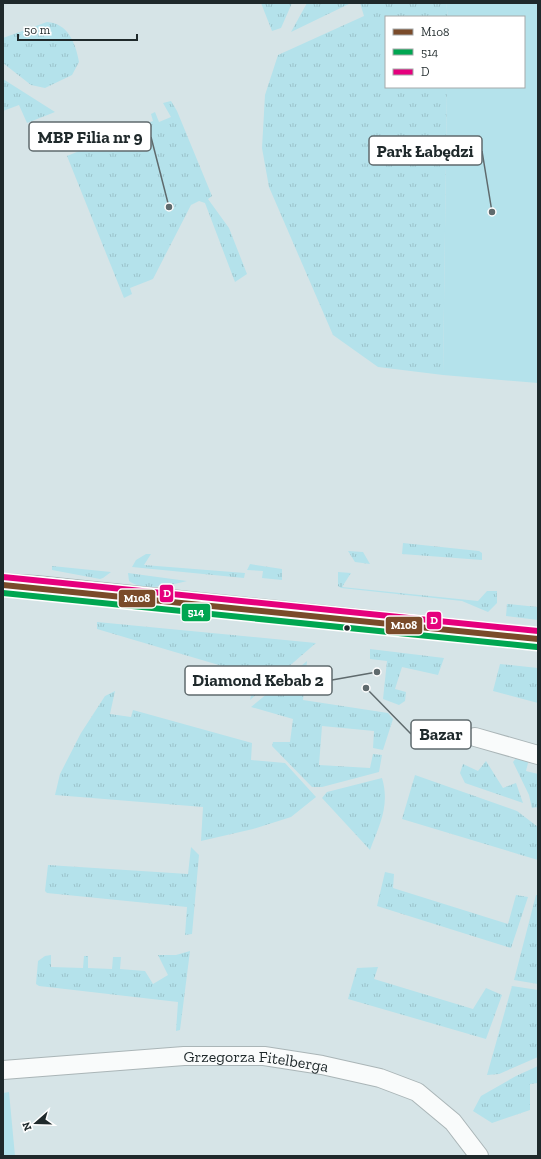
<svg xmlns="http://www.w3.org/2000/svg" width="541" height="1159" font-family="'Zilla Slab',serif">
  <defs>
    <pattern id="grass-tufts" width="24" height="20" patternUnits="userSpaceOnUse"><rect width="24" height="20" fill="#b4e2eb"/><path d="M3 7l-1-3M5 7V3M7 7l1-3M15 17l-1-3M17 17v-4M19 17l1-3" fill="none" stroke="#9ac2ca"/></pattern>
  </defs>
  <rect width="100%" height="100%" fill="#d6e4e7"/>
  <path fill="url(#grass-tufts)" d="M261,3H292L281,28L272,31Z
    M307,3H351L291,32Z
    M360,3H446L448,17H386V87H447L443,375L378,367L333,335L269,187L262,148L265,95L278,55L364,16Z
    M47,22C68,23 76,44 79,62L72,75L45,88L31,85L3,63V38Z
    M3,79L55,112L27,123L19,105L3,111Z
    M171,101L177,111L212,196L208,199L229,228L247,274L235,282L205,203L199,201L191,205L153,279L130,288L132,294L124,298L67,156L153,121L151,114L155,112L159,122L171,117L163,103Z
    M403,543L479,551L482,553V560L402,554Z
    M348,551L363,552L370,564L355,562Z
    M146,554H151L144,565L245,573L244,578L132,567L136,560Z
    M250,564L282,569V580L262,578L263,571L247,570Z
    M52,566L111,572L103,578L100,579L52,570Z
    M338,572L351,573L342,587L478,601L487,591H497V603L488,612L462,601L341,588L338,586Z
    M128,573L187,581C170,585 144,592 129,581Z
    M507,604L538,607V620L506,616Z
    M97,622L316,643L250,700L256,676L97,629Z
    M370,649L444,658L438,675L402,667L395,689L406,692L405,701L399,705L383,699L387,661L370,659Z
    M307,661L303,700L388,713L393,719L383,750L373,748L374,731L322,726L319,765L370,768L373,754L382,755L379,772L322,787H312L272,746L273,742H290L293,719L251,707Z
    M500,664L538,668V703L493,691Z
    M115,691L110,714L131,717L133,710L252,743L251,760L285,763L316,797L291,817L253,829L201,841L203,807L55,795L60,774L81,733L105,696Z
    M517,757L529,759L526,771L538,774V807L532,808L529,795L513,762Z
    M486,761L503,788L516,783L523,803L465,783L460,773L463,764L478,771Z
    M415,775L517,811L538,827V860L402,819Z
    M382,778C390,805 380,824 370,850L322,798L327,792Z
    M191,847L199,855L192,934L185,935L187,907L47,893L45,891L48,865L188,874Z
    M385,872L394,874L393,888L508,924L516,895L528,897L511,948L377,906Z
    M536,895H538V984L514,980Z
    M190,951L180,1030L176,1031L178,1002L39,986L36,984L38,961L45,956L51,955V967L83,968L84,956H88V968L112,969L113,957H121L120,969L145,971L153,984L168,975L158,955H176Z
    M378,967L374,979L473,1009L486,988L502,995L486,1039L348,999L357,968Z
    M512,986L538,990V1057L499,1074L487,1075Z
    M538,1066V1083L530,1084V1110L492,1123L473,1111L481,1096L516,1076Z"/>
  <path fill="#b4e2eb" d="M446,3H538V383L443,375L447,87H524V17H448Z
    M9,1092L15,1156H3V1093Z"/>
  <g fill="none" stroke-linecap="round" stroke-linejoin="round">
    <g stroke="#aab5b7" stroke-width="20">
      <g id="street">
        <path d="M475,737L538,755"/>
        <path id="s1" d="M3,1070L184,1056H264L322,1065L380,1078L417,1092L453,1122L479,1156"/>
      </g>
    </g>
    <g stroke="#aab5b7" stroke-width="24">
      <path id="secondary" d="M3,585L36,587L538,639"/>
    </g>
    <use href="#street" stroke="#f9fbfb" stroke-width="18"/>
    <use href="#secondary" stroke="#f9fbfb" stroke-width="22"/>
    <g stroke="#fff" stroke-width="9">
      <path id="bus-1" d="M3,585L538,639"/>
    </g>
    <g stroke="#fff" stroke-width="9">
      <path id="bus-2" d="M3,593L537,647"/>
    </g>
    <g stroke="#fff" stroke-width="9">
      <path id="bus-3" d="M3,577L538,631"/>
    </g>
    <use href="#bus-1" stroke="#7a4b2a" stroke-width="6"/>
    <use href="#bus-2" stroke="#00a651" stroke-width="6"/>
    <use href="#bus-3" stroke="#e5007d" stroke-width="6"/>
  </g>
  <circle fill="#1f292b" stroke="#fff" stroke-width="1.5" cx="347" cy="628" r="3.5"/>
  <g text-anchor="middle" stroke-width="3.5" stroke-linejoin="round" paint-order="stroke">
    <g font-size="16" fill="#1f292b" stroke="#fff">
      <text dy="6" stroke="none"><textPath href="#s1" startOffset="254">Grzegorza Fitelberga</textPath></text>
    </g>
  </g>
  <path fill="none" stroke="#5f6a6d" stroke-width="1.5" d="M169 207L151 137M492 212L482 151M377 672L332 680M366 688L411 734"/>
  <g fill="#5f6a6d" stroke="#fff" stroke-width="1.5">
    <circle cx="169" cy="207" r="4"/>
    <circle cx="492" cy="212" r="4"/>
    <circle cx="377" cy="672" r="4"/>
    <circle cx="366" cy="688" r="4"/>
  </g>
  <g fill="#fff" stroke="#5f6a6d" stroke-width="1.5">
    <rect x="29" y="122" width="122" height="29" rx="4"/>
    <rect x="369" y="136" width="113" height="29" rx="4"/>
    <rect x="185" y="666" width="147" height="29" rx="4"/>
    <rect x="411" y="720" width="60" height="29" rx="4"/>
  </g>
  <g font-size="17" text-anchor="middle" font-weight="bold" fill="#1f292b">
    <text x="90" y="143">MBP Filia nr 9</text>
    <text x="425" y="157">Park Łabędzi</text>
    <text x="258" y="686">Diamond Kebab 2</text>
    <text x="441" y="740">Bazar</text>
  </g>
  <g stroke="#fff" stroke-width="1.5">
    <rect x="159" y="584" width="15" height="19" rx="4" fill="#e5007d"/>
    <rect x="118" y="589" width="38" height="19" rx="4" fill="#7a4b2a"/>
    <rect x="181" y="603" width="30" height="19" rx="4" fill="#00a651"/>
    <rect x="426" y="611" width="16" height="19" rx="4" fill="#e5007d"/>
    <rect x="385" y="616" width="38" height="19" rx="4" fill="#7a4b2a"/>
  </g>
  <g font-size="11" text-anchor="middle" font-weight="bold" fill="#fff">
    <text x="167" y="597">D</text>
    <text x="137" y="602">M108</text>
    <text x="196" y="616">514</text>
    <text x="434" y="624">D</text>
    <text x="404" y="629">M108</text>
  </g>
  <rect width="541" height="1159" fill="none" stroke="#1f292b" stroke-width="8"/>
  <rect x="385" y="16" width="140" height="72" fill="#ffffff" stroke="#a5a9aa"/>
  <rect x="393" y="29" width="20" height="6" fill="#7a4b2a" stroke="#a5a9aa"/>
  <text x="421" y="36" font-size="12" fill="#1f292b">M108</text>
  <rect x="393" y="49" width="20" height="6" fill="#00a651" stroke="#a5a9aa"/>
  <text x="421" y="56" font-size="12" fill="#1f292b">514</text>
  <rect x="393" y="69" width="20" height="6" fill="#e5007d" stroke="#a5a9aa"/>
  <text x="421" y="76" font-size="12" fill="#1f292b">D</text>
  <g transform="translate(36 1123) rotate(250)" stroke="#ffffff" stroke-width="3" paint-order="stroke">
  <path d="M0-3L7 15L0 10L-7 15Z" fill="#1f292b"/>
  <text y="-6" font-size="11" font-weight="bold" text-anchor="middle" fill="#1f292b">N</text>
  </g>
  <path d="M18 34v6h119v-6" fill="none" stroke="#1f292b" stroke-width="2"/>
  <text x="24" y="34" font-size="12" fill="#1f292b" stroke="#ffffff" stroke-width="3" paint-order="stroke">50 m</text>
</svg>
